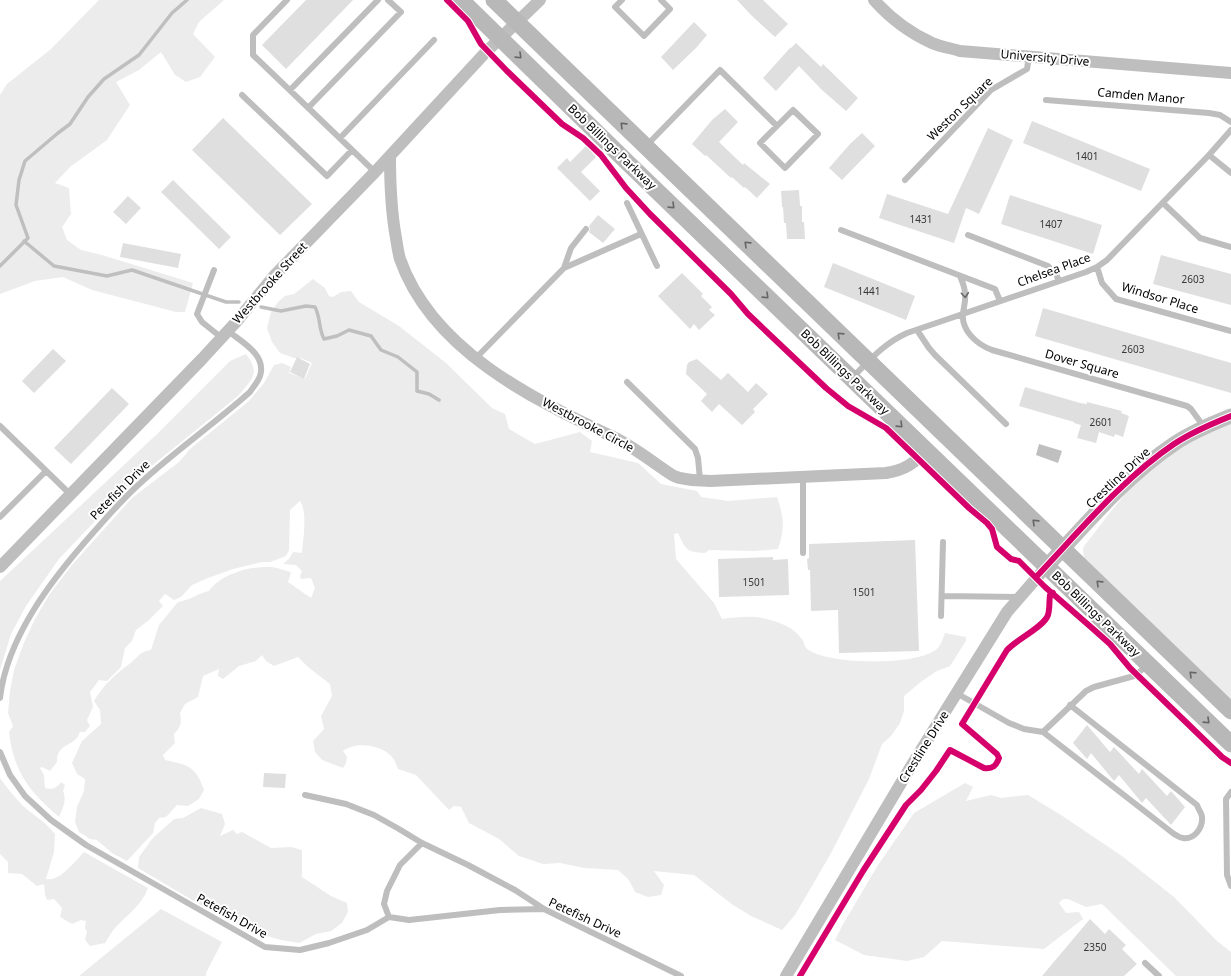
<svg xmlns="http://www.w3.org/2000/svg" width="1231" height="976" font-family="'Noto Sans',sans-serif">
  <rect width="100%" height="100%" fill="#fff"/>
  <path fill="#ececec" d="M99,0H224L199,22L193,34L215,57L200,77L186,82L175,75L161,52L139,70L116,82L130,105L107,140L70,167L55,183L69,188L71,214L62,227L67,240L81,250L102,255L193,283L185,312H176L92,290L63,277L35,281L0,294V95L7,84L51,49Z
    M313,279L325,288L329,296L333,297L341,292L351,291L359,302L399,326L446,363L492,408L505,414L509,429L535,444L580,432L592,441L590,452L638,463L661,484L697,491L701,497L728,501L777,497C784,518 785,528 778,549L755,551L709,550L705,553C686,552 686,550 678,533L674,534L676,559L714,603L722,619C738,617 755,615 770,620C782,623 794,628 801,638C806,644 802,647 812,652C835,664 916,666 937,649C941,645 943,638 945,633L966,637V641L950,666L937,671L922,681L904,696V711L900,723L891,736L882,744L869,779L830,855L795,915L782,930L751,916L733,905L694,875L654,871L664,885L661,895L648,897L635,892L629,880L618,870L585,868L560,863L543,864L519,856L499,839L469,823L461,807L454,806L449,810L416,775L398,769C396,764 394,758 390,755C378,744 355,742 343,751L347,757L346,763L343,768L322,760L315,752L313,741L324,729L321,716L332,696L330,684L308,667L298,657L274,666L266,661L262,655L256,661L239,666L223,679L218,676L219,669L203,676L198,697L185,704L180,713C182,722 181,727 174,734L175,743L163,755L165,760C188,765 196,766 204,790L199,799L188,806L177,805L166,817L159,818L155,823L153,833L127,861L112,853L97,840L90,839L79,832L75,822L77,807L84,791L85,779L77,774L72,763L82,741L101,724L100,710L94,701C102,687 115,674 128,665C137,659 139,651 151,650L159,625L178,602C191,600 196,594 209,591C221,574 250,566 270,567C277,567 285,571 291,572L288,582L311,598L315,588L311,578L301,579L300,576L302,571L296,565L283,564L289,559L293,552L302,553C303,539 308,513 300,501L290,510L289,550L286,556L270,562H262L233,569L208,578L192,585L181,597L174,600L165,594L159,601L163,606L149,620L136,630L132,641L125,648L121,667L107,681L99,680L90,692L93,707L87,720L90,726L85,732H80C79,734 78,736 77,738C70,746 56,746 57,762L50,771L42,767L40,768L44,775L45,788C53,790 57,788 61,782L65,785L63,791C67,800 63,808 59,817C29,791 14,773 9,732L13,726L8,713L10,691L14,670L23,645L35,619L49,595L71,566L132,498L179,462L190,449L249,401L264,383L274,365L282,363L291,367L289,373L305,379L312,363L301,358H294L280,353L272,342L267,328L271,312L278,302L285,296L294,294Z
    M246,354C261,374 252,379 238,396L133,481L59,559L26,606L11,634L0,670V581L156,435L230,361Z
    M1231,424V701L1084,558L1083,549L1084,546C1097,530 1109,513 1122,498C1152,464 1189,440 1231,424Z
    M0,778C6,787 14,796 22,805C33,815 46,822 55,834L54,852L46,879C60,882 75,861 84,852L148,888C142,905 128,914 116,927C112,931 109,937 105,943L90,946L85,940L87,932L85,928L86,921L81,920L72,924L60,917L62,908L54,899L47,900L45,895L44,884L37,886L22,874L8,873V862L0,854Z
    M965,783L973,787L966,801L991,795L1001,798L1028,795L1061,815L1122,856L1174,897L1217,941L1231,952V976H1176L1102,904L1086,907L1068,899H1063L1059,903L1066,913L1079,912L1083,919L1044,949L942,941L924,957L907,961L864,955L835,940L842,926L878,865L914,813Z
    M201,808L222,814L225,824L220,836L233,830L237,834L242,832L271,848L291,847L302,850V877L331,896L347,903L348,912L342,923L331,931L316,934L299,943L281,940L256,933L204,907L138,868L139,857L152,839L174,819L183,818Z
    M161,909L222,942L206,973V976H79Z"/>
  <path fill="#bfbfbf" d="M1039,444L1062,451L1058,463L1036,455Z"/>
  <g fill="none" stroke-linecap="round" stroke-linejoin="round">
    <path stroke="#bfbfbf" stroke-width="3.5" d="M24,241L54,266L107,276L132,270L226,302H239
      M0,266L28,238L16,205L19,180L25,161L58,133L70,124L88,97L104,79L139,55L172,13L187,0
      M261,307L281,311L306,306L315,307C321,319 318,327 324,339L337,336L349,330L371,336L381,350L398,357L417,372V391L429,394L439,400"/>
  </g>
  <path fill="#dfdfdf" d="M306,0H353L286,69L262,45Z
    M737,0H763L788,24L775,37L752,16Z
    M694,22L707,35L696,48L673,70L661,57Z
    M796,43L821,67L823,64L858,98L846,111L822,90L799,66L776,91L763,78L790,48H791Z
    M725,109L738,122L719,142L743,165L744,163L770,184L757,198L745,187L744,188L732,177L731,178L706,155L705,156L692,144L712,120Z
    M223,118L312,204L280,235L192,150Z
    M1032,121L1150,169L1141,191L1023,143Z
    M988,128L1013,140L979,214L966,208L954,243L879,218L887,194L948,214Z
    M862,133L875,146L842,180L829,168L850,144Z
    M586,146L596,157L581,172L600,191L590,201L557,168L567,158L570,162Z
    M173,180L231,237L219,249L161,192Z
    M799,190L800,206H802V222H804L805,239H787L786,223H784L783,207H782L781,191Z
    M1010,195L1102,225L1093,254L1001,224Z
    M128,196L141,208L126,224L113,212Z
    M598,215L615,229L603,243L589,232L590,229L589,226Z
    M123,243L181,254L178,268L120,257Z
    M1161,255L1231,274V305L1153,284Z
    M833,263L915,296L906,320L824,287Z
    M682,273L703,294L701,296L712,307L709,310L715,315L699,330L694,324L690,329L658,296Z
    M1043,308L1231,363V393L1035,336Z
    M53,349L66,361L34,393L22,381Z
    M297,357L310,364L304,379L290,372Z
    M697,359L721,380L728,373L748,392L756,383L768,394L753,409L755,412L742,425L719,404L712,412L701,401L707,394L686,374L687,365L689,362Z
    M1025,387L1080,403L1087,404V402L1122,411L1121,413L1129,416L1123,437L1115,434L1114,437L1099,432L1096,443L1077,438L1081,425L1074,423V422L1019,406Z
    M112,388L129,404L71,464L54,448Z
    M915,540L919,651L839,653L838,610L811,611L810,570H808L807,559L809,558V544Z
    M773,557V560L788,559L789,595L719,597L718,559Z
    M1087,725L1110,752L1114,747L1139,774L1142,769L1167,796L1171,791L1185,807L1171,825L1146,798L1142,803L1119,775L1114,781L1091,753L1087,759L1073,743Z
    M264,773L286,774L285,788L263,787Z
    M1090,919L1105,934L1109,929L1126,945L1122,949L1137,964L1124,976H1042Z"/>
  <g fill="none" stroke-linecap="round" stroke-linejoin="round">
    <path stroke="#bebebe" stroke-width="6" d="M287,0L253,35V55L375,172
      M622,0L615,7L644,36L670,9L661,0
      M290,90L378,0
      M242,95L327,176L352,150
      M1046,100L1209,113L1220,115L1231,122
      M308,108L401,12L388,0
      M340,138L434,40
      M647,145L720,70L777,126L760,143L785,168L818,134L793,110L777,126
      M1209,155L1231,173
      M905,180L991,90L1027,69L1029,56
      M627,203L657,266
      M1163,203L1200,238L1231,247
      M841,230L995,289L1000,301
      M968,235L1048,266L1056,274L1059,281
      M1097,267L1102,283L1116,299L1231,331
      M564,268L571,248L586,229
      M214,270L197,314L202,322L222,338
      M960,276C962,281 965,287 965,294C966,300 964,306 963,313C961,330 976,344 992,350L1187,406L1191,409L1204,427
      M917,330L929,348L935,355L1006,424
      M476,358L564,268L641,234
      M852,378C870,360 883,344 907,333L1086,272L1097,267L1107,260L1209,155L1231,130
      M627,382L695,449L698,458L700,480
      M0,426L71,495
      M803,476V553
      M0,517L46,471
      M942,596L1019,597
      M941,616L943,542
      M958,694L1009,723L1024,729L1043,732L1086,691L1094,687L1134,676L1148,665
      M0,698C7,637 52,579 92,534C106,518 120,502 136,487C172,453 213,425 250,392C253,387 258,382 260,376C267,355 242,342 228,331
      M1043,732L1174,834C1176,835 1180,838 1183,838C1194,840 1203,828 1202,817C1202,813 1198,809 1197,805L1070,705
      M0,752L10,775L25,796L51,820L86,845L265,947L300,950L329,943L367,930L389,917L409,920L500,910L544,909L681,976
      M1231,792L1226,799L1227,875L1231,886
      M305,795L346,804L374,815L399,829L422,843L468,865L515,890L544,909
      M389,917L384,904L387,891L400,865L422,843
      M1145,963L1159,976"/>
    <path stroke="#bebebe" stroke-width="12" d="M874,0C890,18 910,33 932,43C941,47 951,48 960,51L1231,73
      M390,156C390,183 391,211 396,238C397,244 398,252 400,259C432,350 531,398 613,437C628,444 642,454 656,464C662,468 668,473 674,476C685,481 698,480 710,481L886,473C905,470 913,464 927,450
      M0,567L202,359L237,321L274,276L375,172L485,53L540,0
      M786,976L910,768L1007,612L1047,566"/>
    <path stroke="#bebebe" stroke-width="15" d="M1047,566C1086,524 1125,477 1174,444C1192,432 1211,424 1231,416"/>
    <path stroke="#b8b8b8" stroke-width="17" d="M461,0L630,165L1231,744
      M494,0L1231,711"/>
    <g stroke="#fff" stroke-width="8">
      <path id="cycleway" d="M447,0L468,21L481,44L507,71L562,124L583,138L601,155L626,188L650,214L731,294L748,314L826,388L848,406L886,428L969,508L987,523L992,529L997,547L1011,559L1019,561L1045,587L1092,628L1110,644L1130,668L1222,757L1231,763
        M1036,577C1079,532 1122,479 1174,444C1192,432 1211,424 1231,416
        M800,976L863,871L906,805L921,790L936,771L950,750L984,768C993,769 996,766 999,758L997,754L962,724L1007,650C1017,639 1044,627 1048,615C1050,608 1049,602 1050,595L1053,593"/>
    </g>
    <use href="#cycleway" stroke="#d6006c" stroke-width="6"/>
  </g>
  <defs><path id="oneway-chevron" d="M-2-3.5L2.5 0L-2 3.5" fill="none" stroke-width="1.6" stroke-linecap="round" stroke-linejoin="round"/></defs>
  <g stroke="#656565">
    <use href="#oneway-chevron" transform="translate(519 56) rotate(44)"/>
    <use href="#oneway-chevron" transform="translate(623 125) rotate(-136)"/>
    <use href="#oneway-chevron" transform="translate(672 206) rotate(44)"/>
    <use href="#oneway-chevron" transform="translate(747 244) rotate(-136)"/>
    <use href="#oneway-chevron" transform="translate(766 296) rotate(44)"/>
    <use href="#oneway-chevron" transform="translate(840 335) rotate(-136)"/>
    <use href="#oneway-chevron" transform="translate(900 425) rotate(44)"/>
    <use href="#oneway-chevron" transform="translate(1035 522) rotate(-136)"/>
    <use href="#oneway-chevron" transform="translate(1099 583) rotate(-136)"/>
    <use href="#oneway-chevron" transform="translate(1192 674) rotate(-136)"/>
    <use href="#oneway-chevron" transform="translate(1207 721) rotate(44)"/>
  </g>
  <use stroke="#686868" href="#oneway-chevron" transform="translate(965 295) rotate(85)"/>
  <g text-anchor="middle" stroke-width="4" stroke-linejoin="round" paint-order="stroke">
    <g font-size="10" fill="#383838">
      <text x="1087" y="160">1401</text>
      <text x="921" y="223">1431</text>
      <text x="1051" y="228">1407</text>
      <text x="1193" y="283">2603</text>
      <text x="869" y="295">1441</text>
      <text x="1133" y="353">2603</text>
      <text x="1101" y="426">2601</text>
      <text x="754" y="586">1501</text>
      <text x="864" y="596">1501</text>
      <text x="1095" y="951">2350</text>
    </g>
    <g font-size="12" fill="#000" stroke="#fff">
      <text transform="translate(1045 58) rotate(5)" y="4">University Drive</text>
      <text transform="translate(1141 96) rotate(5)" y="4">Camden Manor</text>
      <text transform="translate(960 109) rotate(-44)" y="4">Weston Square</text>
      <text transform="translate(612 147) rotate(44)" y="4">Bob Billings Parkway</text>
      <text transform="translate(1054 270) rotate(-20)" y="4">Chelsea Place</text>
      <text transform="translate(270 283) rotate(-48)" y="4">Westbrooke Street</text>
      <text transform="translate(1160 298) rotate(17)" y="4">Windsor Place</text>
      <text transform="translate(1082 364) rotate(16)" y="4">Dover Square</text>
      <text transform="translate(845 372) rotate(44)" y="4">Bob Billings Parkway</text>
      <text transform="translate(588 425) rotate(28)" y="4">Westbrooke Circle</text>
      <text transform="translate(1118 478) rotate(-43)" y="4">Crestline Drive</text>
      <text transform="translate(120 490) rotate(-45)" y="4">Petefish Drive</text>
      <text transform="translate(1096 614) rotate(44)" y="4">Bob Billings Parkway</text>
      <text transform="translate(924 747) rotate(-58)" y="4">Crestline Drive</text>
      <text transform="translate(232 916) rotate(29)" y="4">Petefish Drive</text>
      <text transform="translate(585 918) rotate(25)" y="4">Petefish Drive</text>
    </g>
  </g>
</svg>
